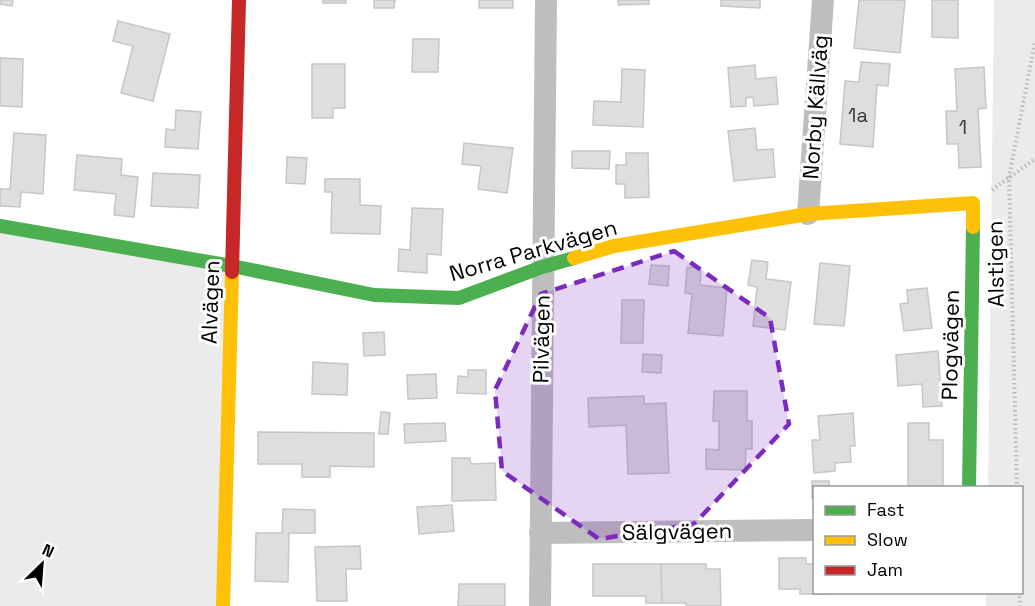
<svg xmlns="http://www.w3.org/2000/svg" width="1035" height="606" font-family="'Space Grotesk',sans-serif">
  <rect width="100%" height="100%" fill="#fff"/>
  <path fill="#ebebeb" d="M994,0H1035V606H986V593L1022,592V488L988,487Z
    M0,226L232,266L223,606H0Z"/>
  <path fill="#dedede" stroke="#c6c6c6" stroke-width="1.5" d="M0,0H13L12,6L0,4Z
    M323,0H346V3H323Z
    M374,0H395L394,8H374Z
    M479,0H513V8H479Z
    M618,0H649V4L618,5Z
    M721,0H760V8L721,6Z
    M859,0H905L900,53L854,48Z
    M932,0H958V38L932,37Z
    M118,21L170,34L153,101L121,93L133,46L113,41Z
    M413,39H439L438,72H412Z
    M0,58L23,59L22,107L0,106Z
    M861,62L890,64L888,86L877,85L873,147L840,144L845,81L859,82Z
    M312,64H345V108H333V118H312Z
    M755,65L756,79L776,77L778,104L754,106L753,97L746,98V106L731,107L728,68Z
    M984,67L986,108L978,109L981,167L959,168L958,144H947L946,111H957L955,69Z
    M622,69L645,70L643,127L593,125L594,101L621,102Z
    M176,110L201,112L198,149L165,147L166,129L175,130Z
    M755,128L757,150L773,149L775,177L734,181L728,131Z
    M14,133L46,135L43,194L21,192L20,207L0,206V189H10Z
    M464,143L513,148L507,193L478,189L481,166L462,164Z
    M572,151H610L609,169L572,168Z
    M626,153H648L649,197L625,198V184H616V165H626Z
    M77,155L122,159L121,175L138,177L134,217L114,215L116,194L74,190Z
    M287,157L307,158L305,184L286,183Z
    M153,173L200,175L198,208L151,206Z
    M325,179H360V205L381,206L380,234L331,233L332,192H325Z
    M412,208L443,209L441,255L427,254V273L398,271L399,249L410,250Z
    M752,260L768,262L766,279L791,282L785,330L753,326L757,287L748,285Z
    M820,263L850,266L844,326L814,324Z
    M651,265L669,266L668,286L649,284Z
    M687,267L701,268L700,285L727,288L723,336L688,333L692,294L685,293Z
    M927,288L932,328L904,331L900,304L908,303L907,290Z
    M622,300H644L643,343H621Z
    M384,332L385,355L364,356L363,333Z
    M938,351L942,406L923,407L922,384L898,386L896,355Z
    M643,354L662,355L661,373L642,372Z
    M313,362L348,364L347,395L312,394Z
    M468,370H486V394L457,393L458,376L468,377Z
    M436,374L437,398L408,399L407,375Z
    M714,391H747V421H752V449H746L745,470L706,469V449L719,450V421H713Z
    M644,396V404L666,403L669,473L628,474L626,425L589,427L588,398Z
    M381,412L390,413L388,434H379Z
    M853,413L855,446H850L851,462L835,463V471L814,473L812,440H820L818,416Z
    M445,423L446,441L405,443L404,424Z
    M908,423H929V440H943V488H908Z
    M258,432L374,433V467L330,466V477H302V464H258Z
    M452,458H470L471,464L495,463L496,500L452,501Z
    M812,481H829V488H814V498H812Z
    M452,505L454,531L419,534L417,507Z
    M283,509L315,510V533H289L288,582L255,581L256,533H282Z
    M360,546L361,569H346L347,601H317L315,547Z
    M779,558H806V564H814V592L830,594H800V589H779Z
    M593,564H661L662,603H646V596H593Z
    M661,564H706V569H720L721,606H686V603H662Z
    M459,584H505V606H458Z"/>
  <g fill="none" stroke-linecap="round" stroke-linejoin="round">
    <path stroke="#b9b9b9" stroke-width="4" stroke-dasharray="1.5 3" stroke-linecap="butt" d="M992,190L1035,159
      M1017,488L1009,177L1035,42
      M1019,592L1020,606"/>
    <path stroke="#bebebe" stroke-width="22" d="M808,214L823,0
      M540,533L814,530
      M540,606L546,0"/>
    <path stroke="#4caf50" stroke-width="14" d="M0,226L232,266L374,295L459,298L542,267L574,258
      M969,488L973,227"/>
    <path stroke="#ffc107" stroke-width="14" d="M574,258L614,246L808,214L973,203V227
      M223,606L232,272"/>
    <path stroke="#c62828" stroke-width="14" d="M232,272L239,0"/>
  </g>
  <path fill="#7b2cbf" fill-opacity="0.2" stroke="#7b2cbf" stroke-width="4.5" stroke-dasharray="12 8" stroke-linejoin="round" d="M674,251L770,318L789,424L694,524L599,539L502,471L495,390L541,294Z"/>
  <g text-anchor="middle" stroke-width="6" stroke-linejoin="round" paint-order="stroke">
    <g font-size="20" fill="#383838">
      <text x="858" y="122">1a</text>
      <text x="963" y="134">1</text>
    </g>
    <g font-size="22" fill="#000" stroke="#fff">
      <text transform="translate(815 107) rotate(-86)" y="8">Norby Källväg</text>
      <text transform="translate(533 250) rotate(-16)" y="8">Norra Parkvägen</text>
      <text transform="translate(995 264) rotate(-91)" y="8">Alstigen</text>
      <text transform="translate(210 302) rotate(-88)" y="8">Alvägen</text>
      <text transform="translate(541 339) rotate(-89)" y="8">Pilvägen</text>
      <text transform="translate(950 345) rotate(-89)" y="8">Plogvägen</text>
      <text transform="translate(677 531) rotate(-1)" y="8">Sälgvägen</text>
    </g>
  </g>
  <rect x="813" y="486" width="210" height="108" fill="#ffffff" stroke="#999999" stroke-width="1.5"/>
  <rect x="825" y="506" width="30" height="9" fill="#4caf50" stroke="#999999" stroke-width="1.5"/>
  <text x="867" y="516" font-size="18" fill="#000000">Fast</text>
  <rect x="825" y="536" width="30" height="9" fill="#ffc107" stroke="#999999" stroke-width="1.5"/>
  <text x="867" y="546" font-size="18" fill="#000000">Slow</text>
  <rect x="825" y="566" width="30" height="9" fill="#c62828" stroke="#999999" stroke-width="1.5"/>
  <text x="867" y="576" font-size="18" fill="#000000">Jam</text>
  <g transform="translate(42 564) rotate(25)" stroke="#ffffff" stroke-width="4.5" paint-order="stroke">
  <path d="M0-4.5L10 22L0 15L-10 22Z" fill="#000000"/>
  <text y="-9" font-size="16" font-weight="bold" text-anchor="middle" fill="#000000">N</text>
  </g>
</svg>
